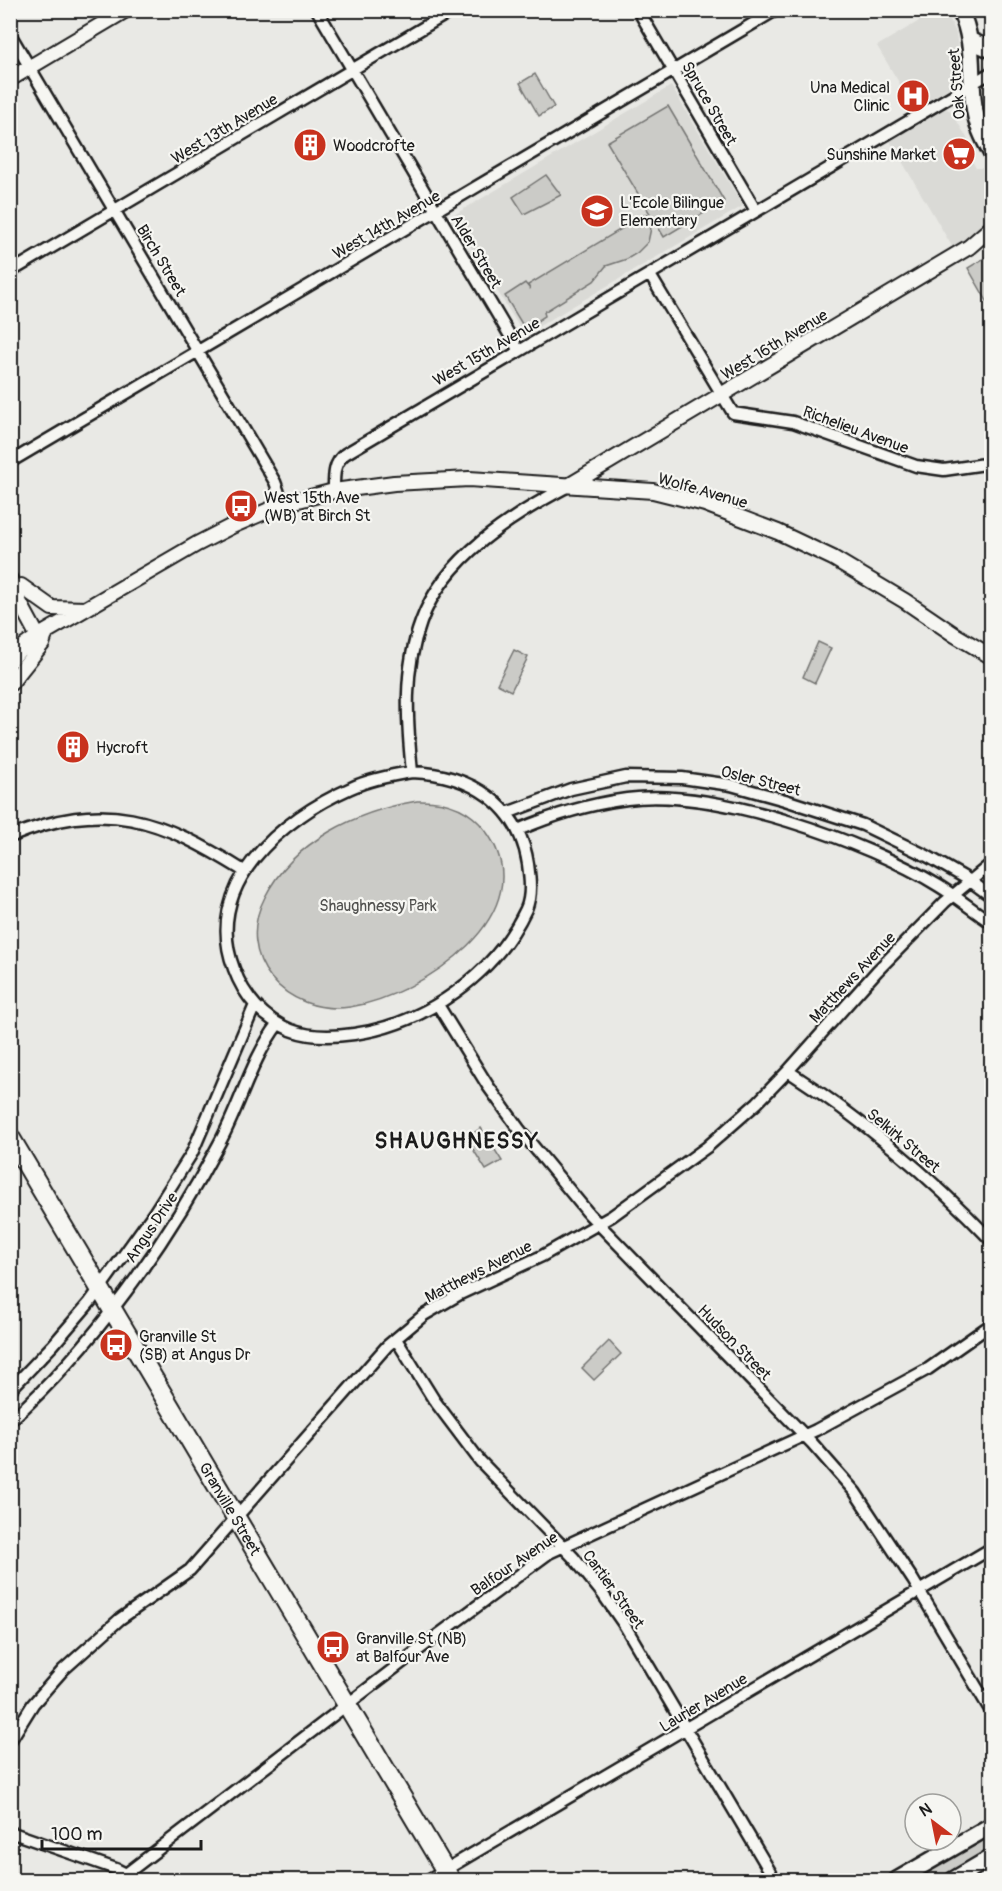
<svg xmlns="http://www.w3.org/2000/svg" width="1002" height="1891" font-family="Pangolin,sans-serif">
  <rect width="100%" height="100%" fill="#e9e9e5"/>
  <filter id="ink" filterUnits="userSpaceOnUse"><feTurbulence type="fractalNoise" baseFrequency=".0167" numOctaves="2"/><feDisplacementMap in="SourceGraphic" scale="12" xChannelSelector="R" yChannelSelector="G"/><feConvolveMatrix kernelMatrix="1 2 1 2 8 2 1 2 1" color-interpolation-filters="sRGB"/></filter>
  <g filter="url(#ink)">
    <path fill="#dadad6" d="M936,11H946L956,33L959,56L958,72L950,87L915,109L877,46Z
      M671,86L743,206L524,335L452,216Z
      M947,109L951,111L976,153L972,161L976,168H985L991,186V204L987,219L972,236L953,248L890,141L941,110Z"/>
    <path fill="#cbcbc7" stroke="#747472" stroke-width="1.5" d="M535,74L554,107L539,116L520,83Z
      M668,106L724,201L664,237L607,142Z
      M546,175L561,195L524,214L513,197Z
      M646,214L651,228L648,242L637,253L627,259L606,266L594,281L544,312L545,316L525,329L505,296L525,283L530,289L528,285Z
      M991,254V308L968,268Z
      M818,642L831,648L815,683L803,677Z
      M514,650L528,657L511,691L497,684Z
      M417,801C444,800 469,808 485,830C548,913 421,996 350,1007C286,1016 233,958 265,897C293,841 358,811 417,801Z
      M481,1128L502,1161L486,1170L466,1138Z
      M609,1341L621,1354L594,1380L582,1368Z
      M991,1831V1851L943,1880H909Z"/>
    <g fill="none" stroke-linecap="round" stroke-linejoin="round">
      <g stroke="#1c1c1c" stroke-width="15">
        <path id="minor" d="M317,10L519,351
          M638,10L756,211
          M10,34L275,482L283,504
          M10,272L453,10
          M650,275L733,413L793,422L916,466L944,470L992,463
          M10,462L776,10
          M334,491C334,477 333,463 345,454L992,72
          M412,772C470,774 519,804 528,864C530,879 532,895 526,909C495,975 425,1024 354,1034C333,1037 311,1038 291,1030C264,1019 244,997 234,969C202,885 281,819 351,788C370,779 392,775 412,772Z
          M412,772C407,722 403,670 421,622C444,557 513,515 570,485
          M507,813L571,789L626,777L682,778L731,785L785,800L863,825L927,856L969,880L992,897
          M518,830C553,815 590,804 627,799C714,787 866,841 939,886C957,897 974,911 992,923
          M10,837C105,797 161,819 244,871
          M438,1005L488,1086L519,1129L589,1214L812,1443L855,1492L913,1580L992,1713
          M788,1071C862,1119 931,1177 992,1241
          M396,1339L434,1400L480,1461L573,1557L602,1593L625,1626L775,1880
          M10,1390L53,1345L90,1302L154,1213L192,1153L255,1005
          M10,1421C93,1347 168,1241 220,1142C241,1103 251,1060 278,1024
          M10,1741L33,1704L63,1670L120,1619L190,1570L387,1346L424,1315L460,1294L542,1256L612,1216L707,1147L757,1103L788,1071L877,971L945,902L992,863
          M10,1832L116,1869L126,1874L129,1880
          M126,1874L430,1641L549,1553L816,1430L928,1369L992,1324
          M428,1880L992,1548"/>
      </g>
      <g stroke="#1c1c1c" stroke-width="18">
        <path id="tertiary" d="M10,79L126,10
          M570,485L969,247L992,227
          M10,579L14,592L42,644
          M21,586L52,608L85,609
          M10,661L19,650L37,637L197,544L232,526L283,504L334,491L394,483L469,479L653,491L705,504L778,532L833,558L905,601L955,635L992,657
          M10,684L42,644L45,635"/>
      </g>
      <g stroke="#1c1c1c" stroke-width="20">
        <path id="secondary" d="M960,10C976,44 969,72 974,106C976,124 983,138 992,154
          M971,41L992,50
          M897,1880L992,1825
          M953,1880L992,1857"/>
      </g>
      <g stroke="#1c1c1c" stroke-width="22">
        <g id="trunk">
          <path id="s1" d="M10,1137L451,1880"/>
        </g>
      </g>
      <use href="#minor" stroke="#f6f6f2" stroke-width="10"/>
      <use href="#tertiary" stroke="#f6f6f2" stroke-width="14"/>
      <use href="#secondary" stroke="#f6f6f2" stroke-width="15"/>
      <use href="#trunk" stroke="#f6f6f2" stroke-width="18"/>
    </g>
  </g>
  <defs>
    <g id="hospital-disc" transform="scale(1.725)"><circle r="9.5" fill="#c8321e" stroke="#f6f6f2"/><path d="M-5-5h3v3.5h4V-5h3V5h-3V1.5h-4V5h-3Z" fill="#fff"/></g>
    <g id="building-disc" transform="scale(1.725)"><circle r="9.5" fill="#c8321e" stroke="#f6f6f2"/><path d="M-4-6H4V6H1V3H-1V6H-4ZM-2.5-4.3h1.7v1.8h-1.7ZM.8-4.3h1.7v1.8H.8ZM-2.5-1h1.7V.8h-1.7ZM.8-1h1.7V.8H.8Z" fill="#fff"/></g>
    <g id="supermarket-disc" transform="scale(1.725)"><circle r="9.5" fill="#c8321e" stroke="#f6f6f2"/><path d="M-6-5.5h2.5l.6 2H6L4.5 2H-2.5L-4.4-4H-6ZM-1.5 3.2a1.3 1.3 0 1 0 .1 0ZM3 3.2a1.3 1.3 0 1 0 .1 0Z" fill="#fff"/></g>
    <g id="school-disc" transform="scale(1.725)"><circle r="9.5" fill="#c8321e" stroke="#f6f6f2"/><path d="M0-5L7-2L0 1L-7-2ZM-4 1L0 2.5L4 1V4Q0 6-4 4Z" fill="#fff"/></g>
    <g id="bus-disc" transform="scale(1.725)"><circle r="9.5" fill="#c8321e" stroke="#f6f6f2"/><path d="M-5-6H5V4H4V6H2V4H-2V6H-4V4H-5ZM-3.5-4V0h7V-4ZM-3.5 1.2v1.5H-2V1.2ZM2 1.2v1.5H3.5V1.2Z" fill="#fff"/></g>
  </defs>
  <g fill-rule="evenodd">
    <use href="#hospital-disc" x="913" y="96"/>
    <use href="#building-disc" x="310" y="145"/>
    <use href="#supermarket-disc" x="959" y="154"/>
    <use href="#school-disc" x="597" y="211"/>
    <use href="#bus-disc" x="241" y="506"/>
    <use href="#building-disc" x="73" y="747"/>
    <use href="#bus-disc" x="116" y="1345"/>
    <use href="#bus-disc" x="333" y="1647"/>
  </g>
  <g text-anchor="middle" stroke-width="4.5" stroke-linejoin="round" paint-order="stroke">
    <g font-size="16" fill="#1c1c1c" stroke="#f6f6f2">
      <text transform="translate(956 84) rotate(-95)" y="6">Oak Street</text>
      <text transform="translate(710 103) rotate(60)" y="6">Spruce Street</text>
      <text transform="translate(224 128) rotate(-31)" y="6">West 13th Avenue</text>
      <text transform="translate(386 224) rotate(-30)" y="6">West 14th Avenue</text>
      <text transform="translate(477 251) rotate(59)" y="6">Alder Street</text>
      <text transform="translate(162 260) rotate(59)" y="6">Birch Street</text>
      <text transform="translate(774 344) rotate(-31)" y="6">West 16th Avenue</text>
      <text transform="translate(486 351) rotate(-30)" y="6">West 15th Avenue</text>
      <text transform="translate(856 429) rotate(20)" y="6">Richelieu Avenue</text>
      <text transform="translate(703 490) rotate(16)" y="6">Wolfe Avenue</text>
      <text transform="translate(761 780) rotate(14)" y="6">Osler Street</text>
      <text transform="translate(852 977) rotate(-47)" y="6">Matthews Avenue</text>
      <text transform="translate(904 1140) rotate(40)" y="6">Selkirk Street</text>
      <text transform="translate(151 1227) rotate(-56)" y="6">Angus Drive</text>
      <text transform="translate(478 1271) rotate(-27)" y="6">Matthews Avenue</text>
      <text transform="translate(735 1342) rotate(46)" y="6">Hudson Street</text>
      <text dy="6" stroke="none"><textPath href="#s1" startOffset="432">Granville Street</textPath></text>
      <text transform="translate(514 1563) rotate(-34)" y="6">Balfour Avenue</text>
      <text transform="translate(614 1589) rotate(54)" y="6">Cartier Street</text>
      <text transform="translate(703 1702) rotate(-31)" y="6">Laurier Avenue</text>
    </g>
    <g font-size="16" fill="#1c1c1c" stroke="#f6f6f2" text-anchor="start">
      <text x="890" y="93" text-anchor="end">Una Medical<tspan x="890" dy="18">Clinic</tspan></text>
      <text x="333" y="151">Woodcrofte</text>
      <text x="936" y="160" text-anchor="end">Sunshine Market</text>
      <text x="620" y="208">L'Ecole Bilingue<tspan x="620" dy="18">Elementary</tspan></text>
      <text x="264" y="503">West 15th Ave<tspan x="264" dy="18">(WB) at Birch St</tspan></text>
      <text x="96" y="753">Hycroft</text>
      <text x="139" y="1342">Granville St<tspan x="139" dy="18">(SB) at Angus Dr</tspan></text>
      <text x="356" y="1644">Granville St (NB)<tspan x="356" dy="18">at Balfour Ave</tspan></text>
    </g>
    <g font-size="16" fill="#51514f" stroke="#f6f6f2">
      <text x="378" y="911">Shaughnessy Park</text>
    </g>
    <g font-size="22" font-weight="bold" letter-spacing="1.5" fill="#1c1c1c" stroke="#f6f6f2">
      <text x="457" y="1148">SHAUGHNESSY</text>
    </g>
  </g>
  <rect width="1002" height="1891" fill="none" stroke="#f6f6f2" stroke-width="36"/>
  <rect x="18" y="18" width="966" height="1855" fill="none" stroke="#1c1c1c" stroke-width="2" filter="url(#ink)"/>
  <g transform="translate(933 1822) rotate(328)"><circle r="28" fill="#f6f6f2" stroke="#9f9f9c" stroke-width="1.5"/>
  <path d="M0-4.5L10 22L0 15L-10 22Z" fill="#c8321e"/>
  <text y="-9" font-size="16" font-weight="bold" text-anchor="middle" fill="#1c1c1c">N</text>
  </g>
  <path d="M42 1840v9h159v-9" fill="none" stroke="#1c1c1c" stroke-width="3"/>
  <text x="51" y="1840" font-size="18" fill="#1c1c1c" stroke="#f6f6f2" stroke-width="4.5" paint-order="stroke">100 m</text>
</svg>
